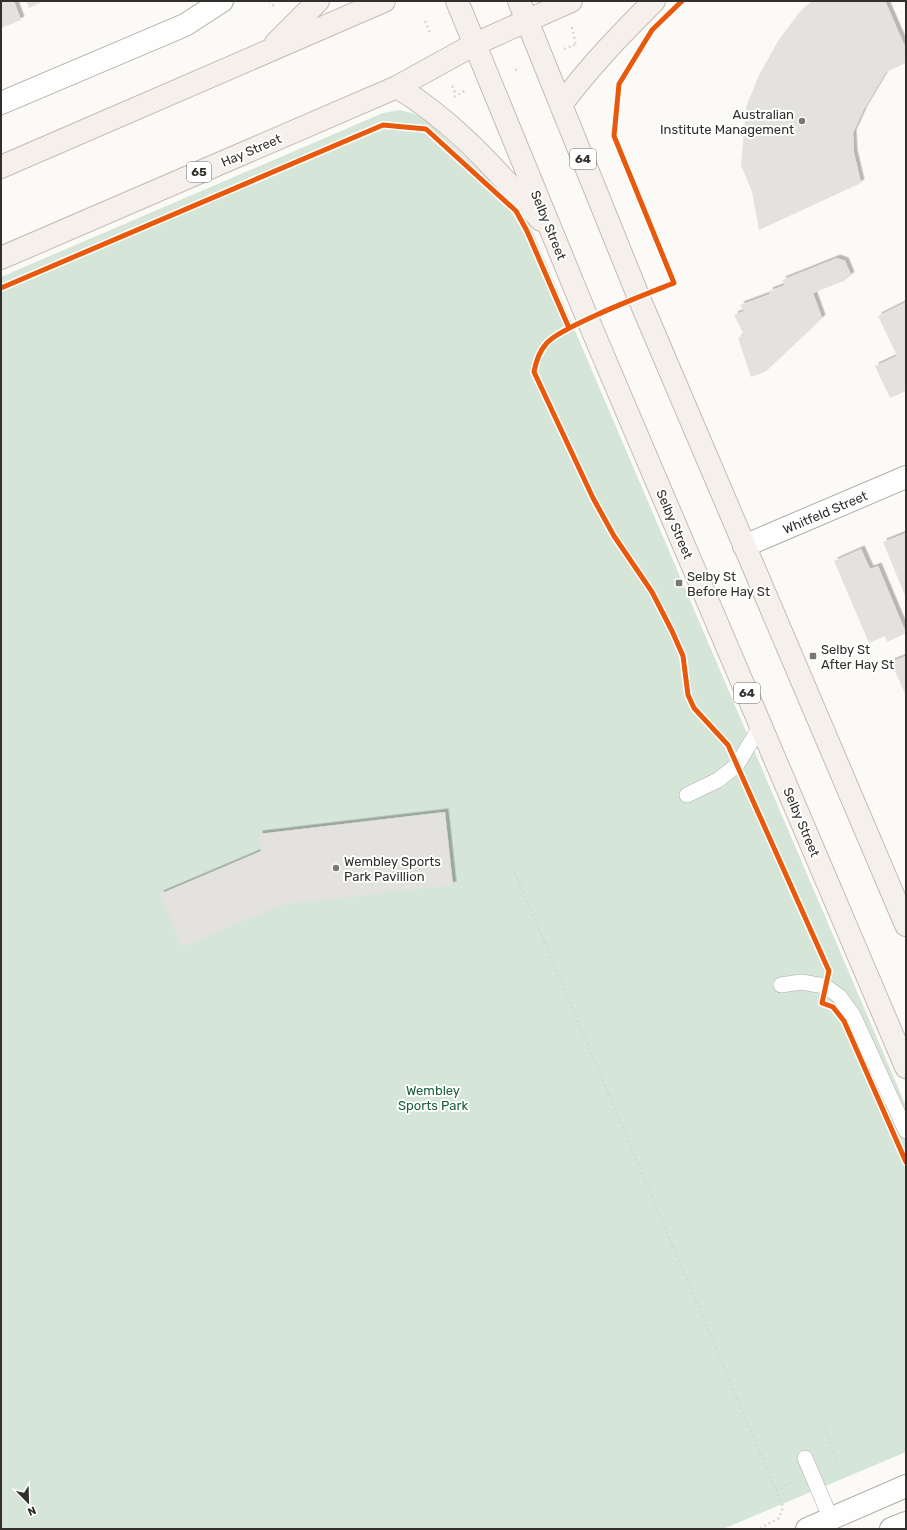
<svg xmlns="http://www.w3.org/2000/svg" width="907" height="1530" font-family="Rubik,sans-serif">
  <defs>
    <filter id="shadow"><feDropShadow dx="3.5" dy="-3.5" stdDeviation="0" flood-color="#0004"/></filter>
  </defs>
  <rect width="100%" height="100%" fill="#fbfaf6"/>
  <path fill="#d5e5d8" d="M399,110L412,113L425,119L521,211L532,230L906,1106V1452L723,1529H1V277L383,113Z"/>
  <path fill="#e3e2df" filter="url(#shadow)" d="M1,1H14L21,20L1,28Z
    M26,1H44L29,8Z
    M814,1H885L906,49V63L886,72L864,109L853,133L854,153L861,183L759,230L752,192L741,165L746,107L759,75L778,41L799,13Z
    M837,258L845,261L851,275L844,281L813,293L822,318L765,372L751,377L738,338L744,335L734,315L744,311L740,305L770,294L769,291L785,285L782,280Z
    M906,302V391L890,398L875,366L897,356L878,316Z
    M906,533V598L883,542Z
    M861,549L870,569L878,566L906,633L887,642L885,636L869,643L834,561Z
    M906,656V694H905L891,662Z
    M445,812L453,885L281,905L182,947L160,894L261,851L259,834Z"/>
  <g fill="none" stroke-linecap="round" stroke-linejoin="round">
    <g stroke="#afaeab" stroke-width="16">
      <path id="lane" d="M687,795L718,780L737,765L761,725
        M781,985L801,982L825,986L839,996L853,1015L906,1131
        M805,1458L831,1519L830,1528"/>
    </g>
    <g stroke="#afaeab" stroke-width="24">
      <path id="street" d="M1,103L185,25L222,1
        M744,546L906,477
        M807,1529L906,1486
        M891,1529L906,1523"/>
    </g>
    <g stroke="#c5bcb4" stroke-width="24">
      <path id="primary" d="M457,1L588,320L906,1067
        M519,1L639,298L906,925
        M276,43L318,1
        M397,87C454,121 497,171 541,220
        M561,105C589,67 621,34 654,1
        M1,167L384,1
        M1,258L397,87L475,44L571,1"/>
    </g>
    <path stroke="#d7d7d6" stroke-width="2.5" stroke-dasharray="2 3" stroke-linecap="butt" d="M269,1L276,8
      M425,21L430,33
      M572,27L576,46
      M564,49L575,45
      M515,70L520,68
      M452,86L456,95
      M454,97L466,90
      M515,873L783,1507L779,1518L759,1529
      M824,1428L838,1463L832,1466
      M776,1490L792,1483"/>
    <use href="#lane" stroke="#fefefe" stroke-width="15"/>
    <use href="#street" stroke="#fefefe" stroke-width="22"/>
    <use href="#primary" stroke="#f5f0ec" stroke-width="22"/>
    <g stroke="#fff" stroke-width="8">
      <path id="cycleway" d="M682,1L652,30L619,84L614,136L674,283C649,293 559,327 546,344C539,352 536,361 534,372L593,498L614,536L652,592L672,631L683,656L688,695L694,708L728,745L829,971L822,1003L833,1007L844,1021L906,1162
        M1,288L383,125L426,129L516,211L527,231L569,328"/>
    </g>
    <use href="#cycleway" stroke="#e8590c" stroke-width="5"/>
  </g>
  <g fill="#787773" stroke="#fff" stroke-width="1.5">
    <circle cx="802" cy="121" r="4"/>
    <rect x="675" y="579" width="8" height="8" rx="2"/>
    <rect x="809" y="652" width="8" height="8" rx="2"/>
    <circle cx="336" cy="868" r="4"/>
  </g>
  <g text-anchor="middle" stroke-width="4" stroke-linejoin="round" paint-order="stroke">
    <g fill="#fff" stroke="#6f6e6c" stroke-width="1">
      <rect x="570" y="149" width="26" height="20" rx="3"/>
      <rect x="187" y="162" width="24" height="20" rx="3"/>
      <rect x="734" y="683" width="26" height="20" rx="3"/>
    </g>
    <g font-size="12" font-weight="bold" fill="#31302d">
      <text x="583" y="163">64</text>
      <text x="199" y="176">65</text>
      <text x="747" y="697">64</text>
    </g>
    <g font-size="13" fill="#31302d" stroke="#fff" text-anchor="start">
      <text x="794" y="119" text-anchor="end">Australian<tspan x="794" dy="15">Institute Management</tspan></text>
      <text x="687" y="581">Selby St<tspan x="687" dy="15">Before Hay St</tspan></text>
      <text x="821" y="654">Selby St<tspan x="821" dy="15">After Hay St</tspan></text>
      <text x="344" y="866">Wembley Sports<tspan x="344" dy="15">Park Pavillion</tspan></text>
    </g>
    <g font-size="13" fill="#31302d" stroke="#fff">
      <text transform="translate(251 150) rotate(-23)" y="5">Hay Street</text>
      <text transform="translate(549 225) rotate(68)" y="5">Selby Street</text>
      <text transform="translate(825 512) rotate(-23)" y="5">Whitfeld Street</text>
      <text transform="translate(675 524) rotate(67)" y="5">Selby Street</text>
      <text transform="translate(802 822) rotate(67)" y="5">Selby Street</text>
    </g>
    <g font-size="13" fill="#1b603a" stroke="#fff">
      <text x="433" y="1095">Wembley<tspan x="433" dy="15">Sports Park</tspan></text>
    </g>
  </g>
  <rect width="907" height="1530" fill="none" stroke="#31302d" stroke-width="4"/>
  <g transform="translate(28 1502) rotate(157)" stroke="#ffffff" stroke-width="3" paint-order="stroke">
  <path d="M0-3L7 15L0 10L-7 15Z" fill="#31302d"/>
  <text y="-6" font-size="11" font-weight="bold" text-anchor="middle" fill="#31302d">N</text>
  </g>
</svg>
